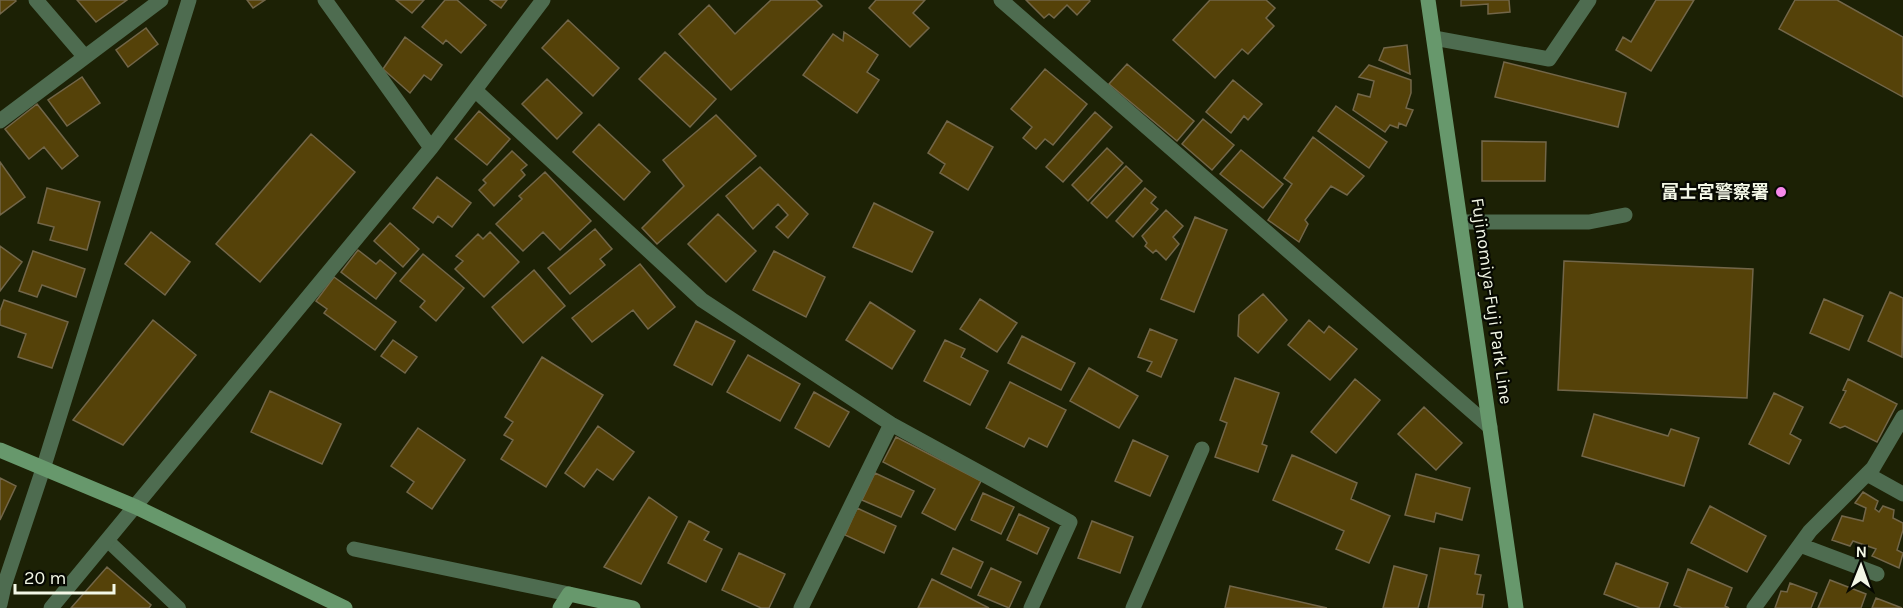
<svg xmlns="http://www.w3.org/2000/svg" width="1903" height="608" font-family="Karla,'Noto Sans JP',sans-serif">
  <rect width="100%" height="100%" fill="#1c2105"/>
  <path fill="#554209" stroke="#726649" stroke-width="1.5" d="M0,0H15L16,1L0,14Z
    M77,0H127L96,22Z
    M247,0H265L253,8Z
    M396,0H424L412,13Z
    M445,0H457L486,25L461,53L446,40L443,44L422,27Z
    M490,0H507L501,8Z
    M771,0H816L822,6L731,90L679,34L709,5L735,34Z
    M876,0H925L913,13L929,28L910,47L869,8Z
    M1026,0H1089L1090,1L1077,15L1067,5L1054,18L1049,14L1044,18Z
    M1210,0H1266L1275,8L1266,18L1274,26L1248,54L1242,49L1215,78L1173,40Z
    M1461,0H1509L1510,12L1488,14V4L1461,6Z
    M1656,0H1694L1651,71L1616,50L1623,37L1631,42Z
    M1795,0H1837L1903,37V97L1779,29Z
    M568,20L619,68L593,96L542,48Z
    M146,28L158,44L128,67L116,50Z
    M844,32L878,55L867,72L879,80L857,113L803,75L833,34L843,41Z
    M405,37L442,65L431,80L424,75L410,93L383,69Z
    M1407,45L1410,74L1379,60L1384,48Z
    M665,52L716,99L690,127L639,79Z
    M1504,62L1626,93L1618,127L1495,97Z
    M1127,64L1194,121L1177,141L1109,84Z
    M1369,65L1411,80V93L1406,108L1413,110L1406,126L1399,123L1398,128L1390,125L1385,132L1353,110L1358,94L1370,97L1374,81L1359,77Z
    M1045,69L1087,104L1053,145L1045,139L1036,149L1023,138L1032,127L1011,109Z
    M82,77L100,103L67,126L48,100Z
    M547,79L582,113L557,139L522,104Z
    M1233,80L1262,104L1248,120L1244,116L1231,133L1206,112Z
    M37,104L78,156L62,169L44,147L29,159L5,129Z
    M1336,106L1387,142L1369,168L1318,131Z
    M479,111L510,139L487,165L455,139Z
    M1095,112L1112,127L1063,182L1046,167Z
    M716,115L756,156L657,244L642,228L684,186L663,160Z
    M1203,119L1234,145L1212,170L1182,144Z
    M947,121L993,147L968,190L940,173L945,164L928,153Z
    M599,124L650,172L624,200L573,152Z
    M311,134L355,172L260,282L216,244Z
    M1313,137L1364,176L1347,195L1331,186L1305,220L1308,224L1299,242L1268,220L1292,184L1284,178Z
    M1482,141L1546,142L1545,181H1482Z
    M1107,148L1123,163L1088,201L1072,185Z
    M1241,150L1283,184L1263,208L1220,174Z
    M512,151L527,165L521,170L525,175L494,206L479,190L486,183L483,180Z
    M0,162L25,197L0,215Z
    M1126,166L1142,181L1107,218L1091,203Z
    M760,167L808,214L788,238L776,227L788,215L778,204L753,229L726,196Z
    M545,172L591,221L560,250L543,232L523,251L496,224L522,199L519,196Z
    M437,177L471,203L452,227L438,216L433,223L413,208Z
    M47,188L100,202L87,250L50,240L54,227L38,223Z
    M1145,188L1156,197L1151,203L1158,209L1133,237L1116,221Z
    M874,203L933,232L912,272L853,247Z
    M1166,210L1183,226L1173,237L1179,244L1166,260L1156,250L1153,253L1145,246L1147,243L1142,236Z
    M718,214L756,251L726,282L688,244Z
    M1195,217L1227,230L1194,312L1161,299Z
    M390,223L419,249L403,267L374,241Z
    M595,229L612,249L600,259L605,265L570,294L548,268Z
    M151,232L190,262L165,295L125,264Z
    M490,232L519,262L484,297L455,269L463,261L456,256L478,234L483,239Z
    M0,246L22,262L0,291Z
    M358,250L376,264L380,260L396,273L376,299L341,272Z
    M33,251L85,269L76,297L42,285L37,297L19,291Z
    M774,251L825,277L806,317L753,290Z
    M423,254L464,288L436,321L420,307L425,301L400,281Z
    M1564,261L1753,269L1747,398L1558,390Z
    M640,264L675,307L648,329L633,310L592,342L572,318Z
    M534,270L565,306L523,343L492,307Z
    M334,277L396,322L375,350L324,313L327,309L316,301Z
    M1890,292L1903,298L1902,357L1868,341Z
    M1263,294L1287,320L1258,353L1238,336L1239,315Z
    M980,299L1017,323L997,352L960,329Z
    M1824,299L1863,316L1849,350L1810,333Z
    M4,300L68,322L52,368L18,357L26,334L0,325V311Z
    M870,302L915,331L892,369L846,340Z
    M153,320L196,355L123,445L73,420Z
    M1309,320L1324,333L1329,326L1357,349L1330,380L1288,345Z
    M696,321L735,341L712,385L674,365Z
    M1150,329L1177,340L1161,377L1147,371L1152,362L1138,357Z
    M1022,336L1075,363L1061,390L1008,363Z
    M393,340L417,357L405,373L381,356Z
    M945,340L965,349L961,357L988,371L970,405L924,381Z
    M748,355L800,384L780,421L727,392Z
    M542,357L603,395L546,487L501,459L513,440L504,435L513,422L505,417Z
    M1089,368L1138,396L1119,428L1070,401Z
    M1235,378L1279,393L1262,444L1267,446L1258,472L1215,457L1227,423L1220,420Z
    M1355,379L1380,400L1336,453L1311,432Z
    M1848,379L1897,404L1877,442L1845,426L1840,428L1830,423L1846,391L1843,390Z
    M1010,382L1066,410L1047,447L1029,438L1024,447L986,428Z
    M270,391L341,424L322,464L251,432Z
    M814,392L849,412L829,447L795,428Z
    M1774,393L1803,407L1790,434L1801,440L1789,464L1749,444Z
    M1424,407L1462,443L1436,470L1398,434Z
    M1594,414L1668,436L1671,429L1699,438L1684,486L1582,456Z
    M598,426L634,452L613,480L597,469L584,487L565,473Z
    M418,428L465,460L432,509L407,492L414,482L391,466Z
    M896,437L981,481L955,530L922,513L935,489L883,462Z
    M1133,440L1168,456L1150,496L1115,481Z
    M1292,455L1357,483L1351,499L1390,516L1369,563L1336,549L1344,531L1273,500Z
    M875,473L914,491L901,517L862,500Z
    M1416,474L1470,488L1462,520L1436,513L1434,522L1405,515Z
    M0,478L16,486L0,520Z
    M1863,492L1878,501L1875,509L1879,512L1883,506L1894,510L1893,518L1903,523V530L1897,550L1903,553L1899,568L1872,556L1876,549L1853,541L1850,546L1832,540L1842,516L1863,521L1866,508L1855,503Z
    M983,493L1014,507L1001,534L971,520Z
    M649,497L677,517L641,584L604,567Z
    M1710,506L1766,536L1747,572L1691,543Z
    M857,508L896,526L884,553L845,535Z
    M1019,514L1049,528L1037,554L1007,540Z
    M689,521L709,532L704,540L722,549L706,582L668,563Z
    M1092,521L1133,537L1120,573L1078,558Z
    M953,548L983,562L971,588L941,574Z
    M1440,548L1479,555L1475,574L1481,575L1477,594L1484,595L1482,608H1428Z
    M739,553L785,574L769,608H761L722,590Z
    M1616,563L1668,583L1659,608H1640L1604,594Z
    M1394,566L1427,575L1418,608H1383Z
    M107,567L151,605L149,608H71Z
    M991,568L1021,582L1009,608L978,595Z
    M1688,569L1732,588L1725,606L1729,608H1682L1674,605Z
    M932,579L989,608H918Z
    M1830,580L1866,594L1861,608H1818Z
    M1790,583L1817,593L1811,608H1775L1781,591L1787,592Z
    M1230,586L1327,608H1225Z
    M1876,598L1902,608H1872Z"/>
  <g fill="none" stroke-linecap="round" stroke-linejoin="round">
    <path stroke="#4e6c50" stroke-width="14" d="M108,541L179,608"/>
    <path stroke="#4e6c50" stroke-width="15" d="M36,0L85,57
      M325,0L431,148
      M1001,0L1490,427
      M1434,38L1549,59L1589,0
      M476,91L702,300L891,424L1070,522L1031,608
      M0,121L161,0
      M1461,222H1589L1625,215
      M1867,474L1903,494
      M1800,545L1877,574
      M354,549L569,594
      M0,604L4,586L43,469L189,0
      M51,608L431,148L543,0
      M801,608L891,424
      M1133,608L1202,449
      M1754,608L1810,531L1873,468L1903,417"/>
    <path stroke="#67986c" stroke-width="15" d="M1428,0L1516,608
      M0,450L136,507L345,608
      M560,608L569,594L633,608"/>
  </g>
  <circle fill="#f788eb" stroke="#070902" stroke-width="2" cx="1781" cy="192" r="6"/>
  <g text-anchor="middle" stroke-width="4.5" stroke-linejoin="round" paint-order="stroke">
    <g font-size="18" font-weight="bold" fill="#f3f7e6" stroke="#070902" text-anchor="end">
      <text x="1769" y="198">富士宮警察署</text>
    </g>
    <g font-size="18" fill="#f3f7e6" stroke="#070902">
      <text transform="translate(1492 301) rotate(82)" y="6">Fujinomiya-Fuji Park Line</text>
    </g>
  </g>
  <g transform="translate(1861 566) rotate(1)" stroke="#070902" stroke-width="4.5" paint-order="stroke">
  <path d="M0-4.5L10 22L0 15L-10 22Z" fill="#f3f7e6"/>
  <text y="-9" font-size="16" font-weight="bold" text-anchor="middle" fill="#f3f7e6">N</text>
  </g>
  <path d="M15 584v9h99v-9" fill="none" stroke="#f3f7e6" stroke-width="3"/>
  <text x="24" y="584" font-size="18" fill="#f3f7e6" stroke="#070902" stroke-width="4.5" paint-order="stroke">20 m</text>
</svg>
